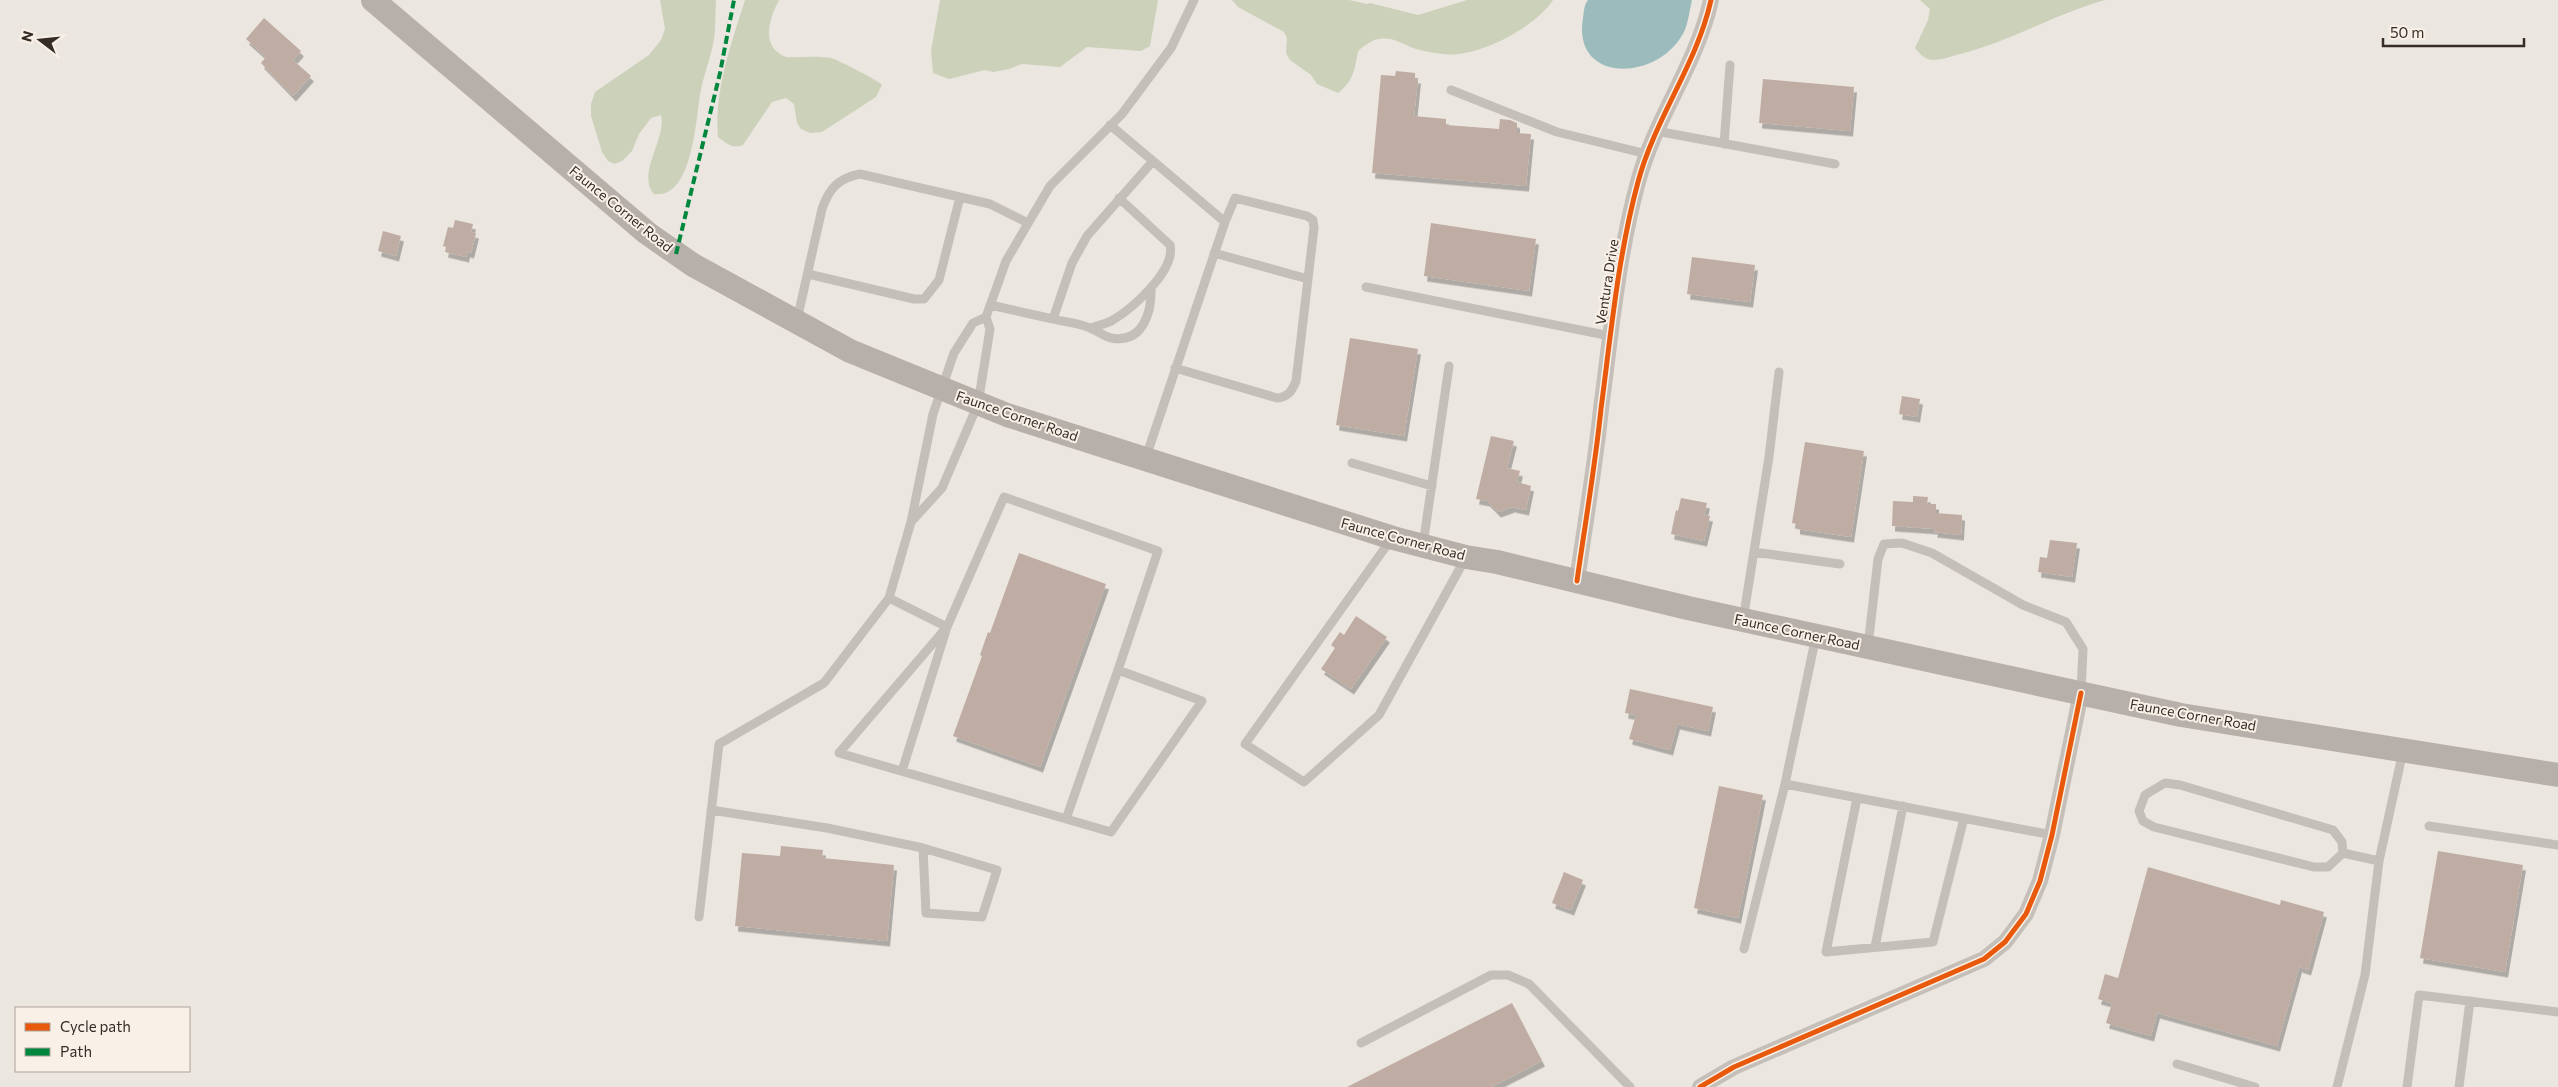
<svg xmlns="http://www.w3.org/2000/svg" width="2558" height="1087" font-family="Commissioner,sans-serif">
  <defs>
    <filter id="shadow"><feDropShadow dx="3" dy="5.5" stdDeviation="0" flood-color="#0004"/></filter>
  </defs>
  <rect width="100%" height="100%" fill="#ece6e0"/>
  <path fill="#ccd1ba" d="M660,0H716C715,13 716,26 714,39C711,58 703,76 700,95C696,120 692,200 654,194C636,174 667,138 661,115L651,118L639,134L632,151L622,161L614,164L608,161L602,152L591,116V104L595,92L649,55L661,40L665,29Z
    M745,0H779C769,19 760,47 786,57C800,58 820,55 834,59C840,61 881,82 882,85L876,97L822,132L810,133L801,129L797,123L794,104L786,98L772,102L743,145C733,149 727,144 718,137C714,91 731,44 745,0Z
    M940,0H1158L1150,46L1141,51L1087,47L1060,67L1022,64L1009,69L993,72L985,70L949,79L933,73L931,51Z
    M1232,0H1349L1367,4L1370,3L1418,15L1467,0H1553C1536,27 1476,59 1443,54C1434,53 1422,51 1413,48C1389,37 1380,32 1358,51C1355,69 1353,82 1338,93L1317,84L1311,75L1290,60L1286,53L1287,38L1284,32L1238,7Z
    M1920,0H2105C2055,14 2011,41 1960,54C1952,56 1942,60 1934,60C1925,60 1920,54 1915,48L1928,20L1930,9Z"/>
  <path fill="#9cbbbc" d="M1588,0H1691L1692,1C1689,11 1688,28 1681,37C1653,82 1572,82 1583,18C1584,11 1584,5 1588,0Z"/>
  <path fill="#bfaca2" filter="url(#shadow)" d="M264,18L301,51L293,60L311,76L293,96L261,63L266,57L246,39Z
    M1396,71L1415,73V78H1418L1414,116L1446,119V125L1499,129L1500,119L1510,120L1517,123V133L1531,134L1526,186L1372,173L1381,75L1395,76Z
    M1763,79L1854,87L1850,131L1759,123Z
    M455,220L473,224L471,232L476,233L471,253L467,252L466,257L445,252L446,247L443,246L448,227L453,228Z
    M1431,223L1536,239L1529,291L1424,276Z
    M383,231L401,236L396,256L378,251Z
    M1692,257L1755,265L1750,302L1687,294Z
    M1350,338L1418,349L1404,436L1336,425Z
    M1902,396L1920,399L1917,417L1899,414Z
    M1491,436L1514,441L1507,468L1520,471L1517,482L1531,486L1526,510L1512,507L1498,512L1487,501L1476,499Z
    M1805,442L1864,451L1851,537L1797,529V524L1792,523Z
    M1913,496L1928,497L1927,504H1936V513L1962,515L1961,535L1934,532L1935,529L1892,526L1893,501L1913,502Z
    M1681,498L1707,503L1704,515L1710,516L1704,541L1671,534L1676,510L1678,511Z
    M2050,540L2077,543L2072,577L2038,572L2040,557L2047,558Z
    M1019,553L1106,584L1040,767L953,736L982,656L980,655L988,632L990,633Z
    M1356,616L1387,637L1351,689L1321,669L1335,648L1331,645L1340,632L1344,635Z
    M1630,689L1713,707L1708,731L1677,724L1670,750L1629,739L1636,715L1625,713Z
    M1719,786L1763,795L1738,918L1694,908Z
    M781,846L823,850L822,858L894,865L887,941L735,926L742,853L780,856Z
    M2438,851L2523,865L2505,972L2420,958Z
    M2148,867L2280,905L2281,900L2324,912L2308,970L2299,967L2277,1046L2157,1013L2151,1036L2106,1023L2112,1003L2098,999L2105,974L2118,978Z
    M1564,872L1583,880L1571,910L1552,903Z
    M1512,1003L1542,1061L1491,1087H1347Z"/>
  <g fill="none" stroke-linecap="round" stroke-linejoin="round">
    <path stroke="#c5bfb9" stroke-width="9" d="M1451,90L1557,132L1647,154
      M1656,131L1835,164
      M1724,144L1730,65
      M1214,253L1308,279
      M808,274L914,299H924L939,280L960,197
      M1366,287L1610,336
      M990,305L1053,319L1072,263L1087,236L1153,161L1110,125
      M1053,319C1065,322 1079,323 1090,328C1098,331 1103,336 1111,338C1143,344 1152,312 1151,287
      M797,320L822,209C829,189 838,178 860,174L990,204L1028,223
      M1091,328C1098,325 1107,324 1113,320C1133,308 1176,270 1170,245L1119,198
      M1175,368L1277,398C1288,397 1292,391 1296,381L1314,228L1313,220L1307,216L1235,198L1225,222
      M1146,457L1225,222L1153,161
      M1352,463L1432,486
      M911,522L942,488L978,404L990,329L986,317L1006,261L1050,186L1122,114L1171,48L1194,0
      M1392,538L1245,744L1304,782L1379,715L1465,559
      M1423,545L1449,366
      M1754,552L1840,564
      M889,598L947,627L839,753L1111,832L1202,701L1118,670L1158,551L1004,497L947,627L902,771
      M1743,620L1769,457L1779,372
      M1868,646L1878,559L1884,544L1902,543L1932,553L2023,605L2066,622L2083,649L2081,692
      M2165,783L2180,785L2333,830L2342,842L2343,853L2328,867H2314L2154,827L2143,821L2139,811L2145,795Z
      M1785,784L1816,636
      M1857,798L1826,952L1933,942L1964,818
      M711,810L827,828L923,848L997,870L982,917L926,913L923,848
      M1066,819L1118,670
      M2429,826L2558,845
      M2343,853L2379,861L2403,751
      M699,917L719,744L824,683L889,598L911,522L933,414L954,353L973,323L986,317
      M1875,947L1903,806
      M1744,949L1785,784L2052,835
      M1361,1043L1491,975H1508L1529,984L1630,1087
      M2177,1064L2255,1087
      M2337,1087L2365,975L2379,861
      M2407,1087L2419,995L2558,1012
      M2459,1087L2470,1001"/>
    <path stroke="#c5bfb9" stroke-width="16" d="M1577,581C1585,524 1595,467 1601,409C1611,333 1618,256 1638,182C1655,118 1697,64 1711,0
      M1700,1087L1734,1067L1984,959L2005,942L2026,914L2040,881L2052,835L2081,693"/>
    <path stroke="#b6afaa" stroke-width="24" d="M373,0L647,233L693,265L850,351L1007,415L1393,538L1466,557L1497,562L1688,608L2181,715L2558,775"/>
    <path stroke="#00873e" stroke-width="4" stroke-dasharray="8 4" stroke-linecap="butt" d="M676,254L720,73L734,0"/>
    <g stroke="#f9f1e7" stroke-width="8">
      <path id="cycleway" d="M1577,581C1585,524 1595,467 1601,409C1611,333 1618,256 1638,182C1655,118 1697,64 1711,0
        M1700,1087L1734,1067L1984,959L2005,942L2026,914L2040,881L2052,835L2081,693"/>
    </g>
    <use href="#cycleway" stroke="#e8590c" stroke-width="5"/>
  </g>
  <g text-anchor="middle" stroke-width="4" stroke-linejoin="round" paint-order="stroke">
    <g font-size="14" fill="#352c27" stroke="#f9f1e7">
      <text transform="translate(621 209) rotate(39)" y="5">Faunce Corner Road</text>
      <text transform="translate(1607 282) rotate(-81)" y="5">Ventura Drive</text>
      <text transform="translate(1017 416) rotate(19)" y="5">Faunce Corner Road</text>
      <text transform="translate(1403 539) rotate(15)" y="5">Faunce Corner Road</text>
      <text transform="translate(1797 632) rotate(12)" y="5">Faunce Corner Road</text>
      <text transform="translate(2193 715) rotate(10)" y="5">Faunce Corner Road</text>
    </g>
  </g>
  <rect x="15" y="1007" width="175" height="65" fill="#f9f1e7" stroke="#aba29a"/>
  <rect x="25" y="1023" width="25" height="8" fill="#e8590c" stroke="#aba29a"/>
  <text x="60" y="1032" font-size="15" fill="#352c27">Cycle path</text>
  <rect x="25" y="1048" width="25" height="8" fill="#00873e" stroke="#aba29a"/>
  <text x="60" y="1057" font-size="15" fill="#352c27">Path</text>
  <g transform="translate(40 40) rotate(286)" stroke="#f9f1e7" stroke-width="4" paint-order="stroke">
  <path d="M0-4L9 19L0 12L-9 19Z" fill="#352c27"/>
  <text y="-8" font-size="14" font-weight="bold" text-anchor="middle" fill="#352c27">N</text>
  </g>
  <path d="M2383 38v8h141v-8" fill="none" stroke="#352c27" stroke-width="2.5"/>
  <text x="2390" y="38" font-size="15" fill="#352c27" stroke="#f9f1e7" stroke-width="4" paint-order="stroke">50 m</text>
</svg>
